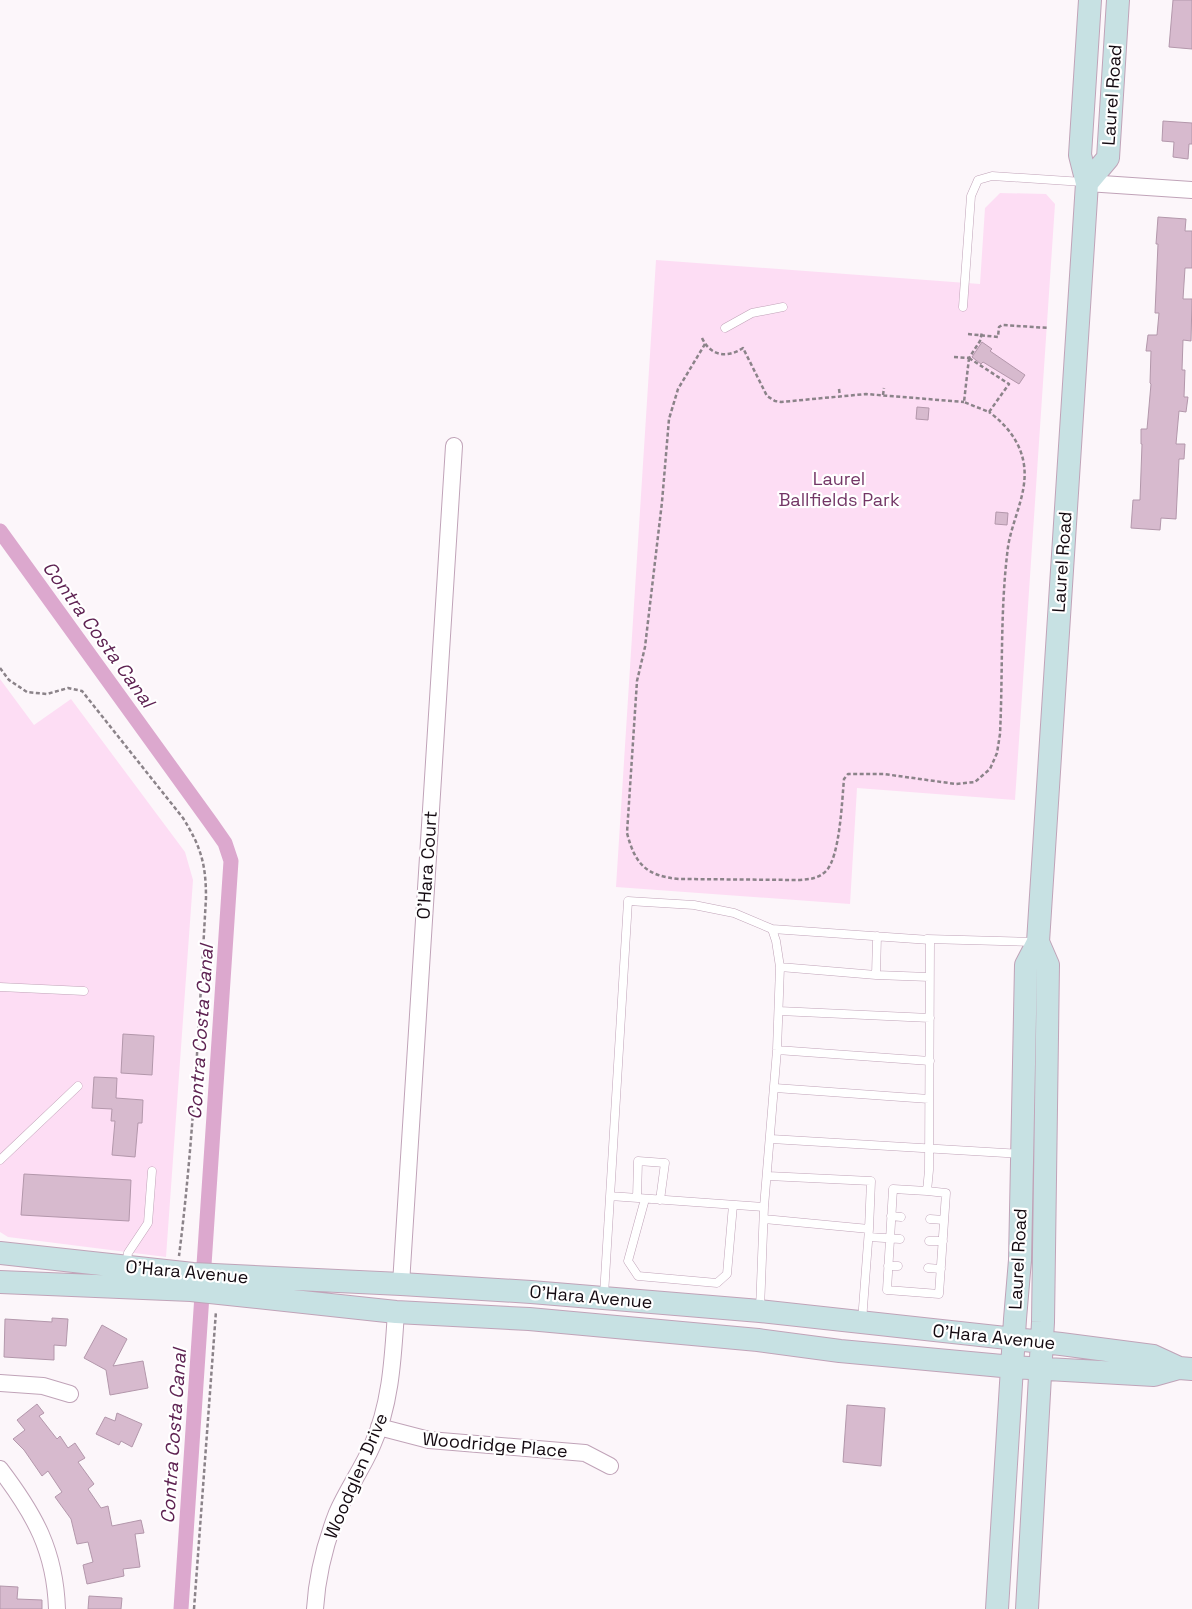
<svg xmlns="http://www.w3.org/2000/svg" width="1192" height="1609" viewBox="0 0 1192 1609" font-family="'Space Grotesk',sans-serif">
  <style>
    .green { fill: #fdddf4 }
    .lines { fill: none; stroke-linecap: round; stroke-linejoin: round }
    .canal { stroke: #dca8ce; stroke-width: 15 }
    .building { fill: #d7bace; stroke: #b397ab }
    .service-casing { stroke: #c0a3b8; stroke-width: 9 }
    .minor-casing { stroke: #c0a3b8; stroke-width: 18 }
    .secondary-casing { stroke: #c0a3b8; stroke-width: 24 }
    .path { stroke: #8b8389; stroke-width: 2.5; stroke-dasharray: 4 2.5; stroke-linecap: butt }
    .service { stroke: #fff; stroke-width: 8 }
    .minor { stroke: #fff; stroke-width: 16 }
    .secondary { stroke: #c7e1e3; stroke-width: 22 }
    .labels { text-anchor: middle; stroke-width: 4.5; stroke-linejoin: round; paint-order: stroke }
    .street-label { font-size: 18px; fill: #130910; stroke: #fff }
    .park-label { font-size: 18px; fill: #733666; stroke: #fff }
    .water-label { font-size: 19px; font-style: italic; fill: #5e2252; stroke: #fff }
  </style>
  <rect width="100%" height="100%" fill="#fcf6fa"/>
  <path class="green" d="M1000 193 1046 194 1055 204 1015 800 857 788 850 904 616 887 656 260 980 284 985 208Z
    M0 679 34 725 71 699 185 852 193 880 166 1257 8 1237 0 1232Z"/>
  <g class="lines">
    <path class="canal" d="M0 531 211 823 225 843 231 861 181 1609"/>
  </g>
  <path class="building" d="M1173 0H1192V49L1169 47Z
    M1163 121 1192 123V144H1189L1188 159 1173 157 1174 142 1162 141Z
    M1158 217 1186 219 1185 231H1192V268H1185L1183 299H1192L1191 341 1183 340 1182 370H1185L1184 397H1188L1186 412 1179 411 1176 444H1185L1184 459H1179L1176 519 1161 518 1160 530 1131 528 1133 500H1140L1142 444H1141V429H1147L1151 384 1150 383 1151 351H1146L1148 335H1157L1159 313H1155L1158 244H1156Z
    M982 342 992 349 990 351 1025 375 1019 384 983 362 981 364 972 357Z
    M917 407 929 408 928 420 916 419Z
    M996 512 1008 513 1007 525 995 524Z
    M123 1034 154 1036 152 1075 121 1073Z
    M94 1077 117 1078 116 1098 143 1100 142 1123H138L135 1157 112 1155 115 1121H111L112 1109 92 1108Z
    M24 1174 131 1180 129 1221 21 1215Z
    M52 1318 68 1319 66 1346 54 1345V1360L4 1357 5 1319 52 1322Z
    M102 1325 127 1339 113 1366 143 1361 148 1388 110 1395 106 1370 84 1358Z
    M37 1404 44 1413 39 1416 57 1439 60 1436 68 1448 75 1443 85 1458 78 1462 94 1484 88 1489 101 1508 108 1506 112 1526 141 1520 144 1533 135 1534 140 1567 123 1569 124 1576 87 1584 83 1565 93 1562 88 1542 77 1544 71 1519 55 1497 62 1492 48 1471 42 1476 24 1450 13 1439 25 1430 17 1420Z
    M847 1405 885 1408 881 1466 843 1462Z
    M117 1413 142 1424 132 1447 121 1441 119 1445 96 1434 105 1417 115 1421Z
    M0 1586 18 1587 17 1599 42 1600V1609H0Z
    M89 1596 122 1598 121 1609H88Z"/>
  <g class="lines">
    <defs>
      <path id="service" d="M963 307 971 196 978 180 992 176 1083 182
        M725 328 752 313 783 307
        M772 929 930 940 929 1170 927 1191 893 1189 887 1290 939 1294 946 1193 927 1191
        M877 936 876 975 929 977
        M927 939 1035 942
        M780 967 876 975
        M0 987 84 991
        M779 1011 930 1018
        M777 1050 930 1061
        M775 1088 929 1099
        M771 1139 1021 1154
        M0 1160 78 1086
        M768 1176 871 1181 869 1229
        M610 1196 764 1207
        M637 1198 638 1161 665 1163 660 1200
        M645 1199 628 1261 638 1276 717 1283 727 1274 733 1205
        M891 1216 901 1217
        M764 1219 869 1229 862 1321
        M930 1219 944 1220
        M869 1237 900 1239
        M929 1241H943
        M126 1265 128 1253 148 1223 152 1171
        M888 1266H898
        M928 1268 941 1269
        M604 1295 628 901 694 905 734 913 772 929 776 941 780 967 777 1050 764 1207 760 1309"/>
      <path id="minor" d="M1087 183 1192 190
        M401 1284 454 446
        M0 1383 43 1386 70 1394
        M379 1427 429 1440 585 1453 610 1466
        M0 1469C35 1515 55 1551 57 1609
        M315 1609C317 1576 325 1544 337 1513 347 1490 362 1469 372 1446 391 1404 393 1357 396 1312"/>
      <path id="secondary" d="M1087 183 1108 158 1118 0
        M0 1253 193 1274 401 1284 531 1292 760 1311 1061 1344 1153 1356 1179 1368
        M0 1282 191 1290 396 1312 529 1319 758 1340 840 1351 1013 1367 1154 1375 1179 1368 1192 1369
        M997 1609 1015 1319 1020 1260 1026 965 1038 942 1040 911 1087 183 1080 155 1090 0
        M1027 1609 1043 1322 1048 965 1038 942"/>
    </defs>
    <use href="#service" class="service-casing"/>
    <use href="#minor" class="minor-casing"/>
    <use href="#secondary" class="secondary-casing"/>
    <path class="path" d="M968 334 998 337 999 327 1002 325 1049 328
      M702 338C711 357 728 358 743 348L767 396 775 401 781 402 866 394 964 402
      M705 344 678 389 669 419 662 502 645 647 637 681 627 833C635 864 646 876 679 879L800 880C810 879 818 879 826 871 840 857 842 800 844 779L848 774H884L956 784 975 782 990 769 997 753 1000 734C1003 671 1000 609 1008 547 1012 520 1028 493 1024 465 1021 443 1007 425 989 412
      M954 357 969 358 980 341 982 332
      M969 358 1009 384 989 412 964 402Z
      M839 389 840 396
      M883 395 884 388
      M0 668 9 680 27 692 47 694 68 688 82 691 183 818C201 847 206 864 206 898 199 1018 194 1137 179 1256
      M194 1609 216 1311"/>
    <use href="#service" class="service"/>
    <use href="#minor" class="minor"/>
    <use href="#secondary" class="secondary"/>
  </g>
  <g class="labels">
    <g class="street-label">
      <text transform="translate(1112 95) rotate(-86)" y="6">Laurel Road</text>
      <text transform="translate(1062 562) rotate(-86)" y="6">Laurel Road</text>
      <text transform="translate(427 865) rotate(-86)" y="6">O'Hara Court</text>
      <text transform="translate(1018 1259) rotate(-87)" y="6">Laurel Road</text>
      <text transform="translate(187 1272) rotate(5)" y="6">O'Hara Avenue</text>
      <text transform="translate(591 1297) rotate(5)" y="6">O'Hara Avenue</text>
      <text transform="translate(994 1337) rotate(6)" y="6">O'Hara Avenue</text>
      <text transform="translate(495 1445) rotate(5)" y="6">Woodridge Place</text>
      <text transform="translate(356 1476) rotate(-67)" y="6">Woodglen Drive</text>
    </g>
    <g class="park-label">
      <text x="839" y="485">Laurel<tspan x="839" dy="21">Ballfields Park</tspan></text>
    </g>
    <g class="water-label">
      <text transform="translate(99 634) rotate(54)" y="7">Contra Costa Canal</text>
      <text transform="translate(200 1032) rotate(-86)" y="7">Contra Costa Canal</text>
      <text transform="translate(173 1436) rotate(-86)" y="7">Contra Costa Canal</text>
    </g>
  </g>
</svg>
